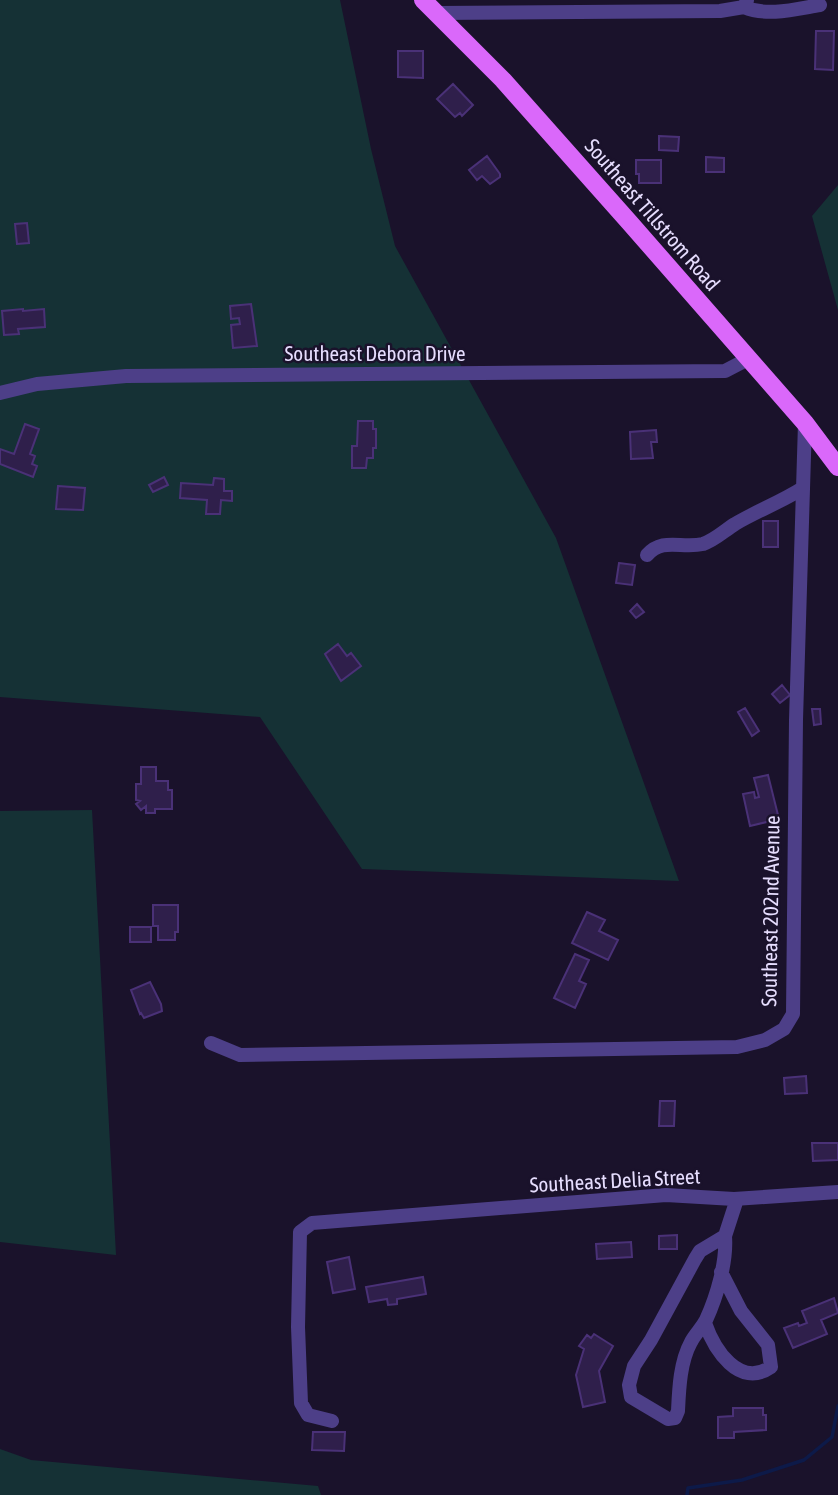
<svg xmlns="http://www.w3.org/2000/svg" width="838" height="1495" viewBox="0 0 838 1495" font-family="'Asap Condensed',sans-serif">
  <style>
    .green { fill: #153135 }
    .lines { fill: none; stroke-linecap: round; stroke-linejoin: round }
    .stream { stroke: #0d1a49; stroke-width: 3.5 }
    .building { fill: #2f1f4b; stroke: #4a3177; stroke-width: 2 }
    .minor { stroke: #4d3f88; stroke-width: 14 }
    .major { stroke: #da68fa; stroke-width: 18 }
    .labels { text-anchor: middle; stroke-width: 5; stroke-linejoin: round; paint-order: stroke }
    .street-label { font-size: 21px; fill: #e6ddfe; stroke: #1a122b }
  </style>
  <rect width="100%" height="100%" fill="#1a122b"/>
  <path class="green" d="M0 0H340L371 149 395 246 556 538 679 881 362 869 260 717 0 697Z
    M838 185V310L812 216Z
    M92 810 116 1255 0 1242V811Z
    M0 1449 31 1460 318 1486 321 1495H0Z"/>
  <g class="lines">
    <path class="stream" d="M687 1495 688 1488 742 1480 804 1460 832 1437 838 1406"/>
  </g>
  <path class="building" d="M816 31H834L833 70 815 69Z
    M398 51H423V78L398 77Z
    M453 84 473 105 462 116 460 113 455 117 437 99Z
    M659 136 679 137 678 151 659 150Z
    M487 156 500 174V177L490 184 482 176 477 180 469 170Z
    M706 157 724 158V172H706Z
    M636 160H661V183H639V174H636Z
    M27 223 29 243 17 244 15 224Z
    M251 304 257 346 233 348 231 325 240 324 239 318 231 319 230 306Z
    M23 309V311L44 309 45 327 18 329 19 334 4 335 2 311Z
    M358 421H373V429H376V448H373V458H367L366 468H352V446H357Z
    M25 424 39 429 30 454 35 456 32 464 37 466 33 477 0 464V449L14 454Z
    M656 430 657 442H651L653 458 631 459 630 432Z
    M164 477 168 485 153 492 149 485Z
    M214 478 224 479V491H232V501L221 500 220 514H206L207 500 180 498 181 483 213 485Z
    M58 486 85 488 83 510 56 509Z
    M763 521H778V547H763Z
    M619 563 635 565 632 585 616 583Z
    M637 604 644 612 636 618 630 611Z
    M338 644 347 656 351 653 361 666 341 681 325 654Z
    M782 685 790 695 780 703 772 694Z
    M745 708 759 731 752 736 738 712Z
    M812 709H820L821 724 814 725Z
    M141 767H156V781H168V790H172V809H155V813H146V806L141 810 136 804 140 801 136 800V784H141Z
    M768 775 779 819 750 826 743 794 754 792 755 798 759 797 754 778Z
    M153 905H178V932H175V940H158V926H153Z
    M587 912 605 920 599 931 618 940 608 960 572 943Z
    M130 927H151V942H130Z
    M575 954 589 960 579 981 586 984 575 1008 554 998Z
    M150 982 161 1004 162 1011 144 1018 141 1013 140 1014 131 990Z
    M806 1076 807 1093 785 1094 784 1078Z
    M660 1101H675L674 1126H659Z
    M812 1143H838V1160L813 1161Z
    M677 1235V1249H659V1236Z
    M631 1242 632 1257 597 1259 596 1244Z
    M349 1257 355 1289 333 1293 327 1262Z
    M423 1277 426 1294 397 1299V1304L388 1305 387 1299 369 1302 366 1287Z
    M834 1298 838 1313 821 1320 827 1334 793 1348 784 1328 798 1323 799 1326 807 1323 802 1311Z
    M594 1334 613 1346 599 1371 605 1402 583 1407 576 1375 584 1349 579 1346 587 1335 591 1338Z
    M733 1408H763V1415H766V1430L734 1432V1438H718V1417L733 1416Z
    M313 1432H345L344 1451 312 1450Z"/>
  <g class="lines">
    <path class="minor" d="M744 7C767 17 796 9 820 5
      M436 13 720 11 744 7 747 0
      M0 393 37 384 126 376 725 371 748 359
      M647 555C663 537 681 549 703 544 715 540 724 531 735 524 757 511 781 502 803 488
      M211 1043 240 1055 737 1047 765 1040 784 1029 793 1014 796 720 805 423
      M725 1236C727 1262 717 1296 706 1320 702 1328 695 1334 691 1342 680 1362 679 1389 678 1411L675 1418 668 1419 631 1397 629 1385 634 1366 651 1340 695 1259 700 1251 725 1236 737 1199
      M705 1323C714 1349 739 1389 771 1367L768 1345 741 1311 721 1272
      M332 1421 308 1415 301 1403 298 1327 300 1232 312 1223 666 1195 734 1199 838 1192"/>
    <path class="major" d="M423 0 503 80 630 223 805 423 838 467"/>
  </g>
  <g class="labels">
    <g class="street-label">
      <text transform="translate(652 215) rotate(49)" y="7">Southeast Tillstrom Road</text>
      <text x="375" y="361">Southeast Debora Drive</text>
      <text transform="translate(771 911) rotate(-89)" y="7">Southeast 202nd Avenue</text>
      <text transform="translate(615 1181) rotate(-3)" y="7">Southeast Delia Street</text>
    </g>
  </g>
</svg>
